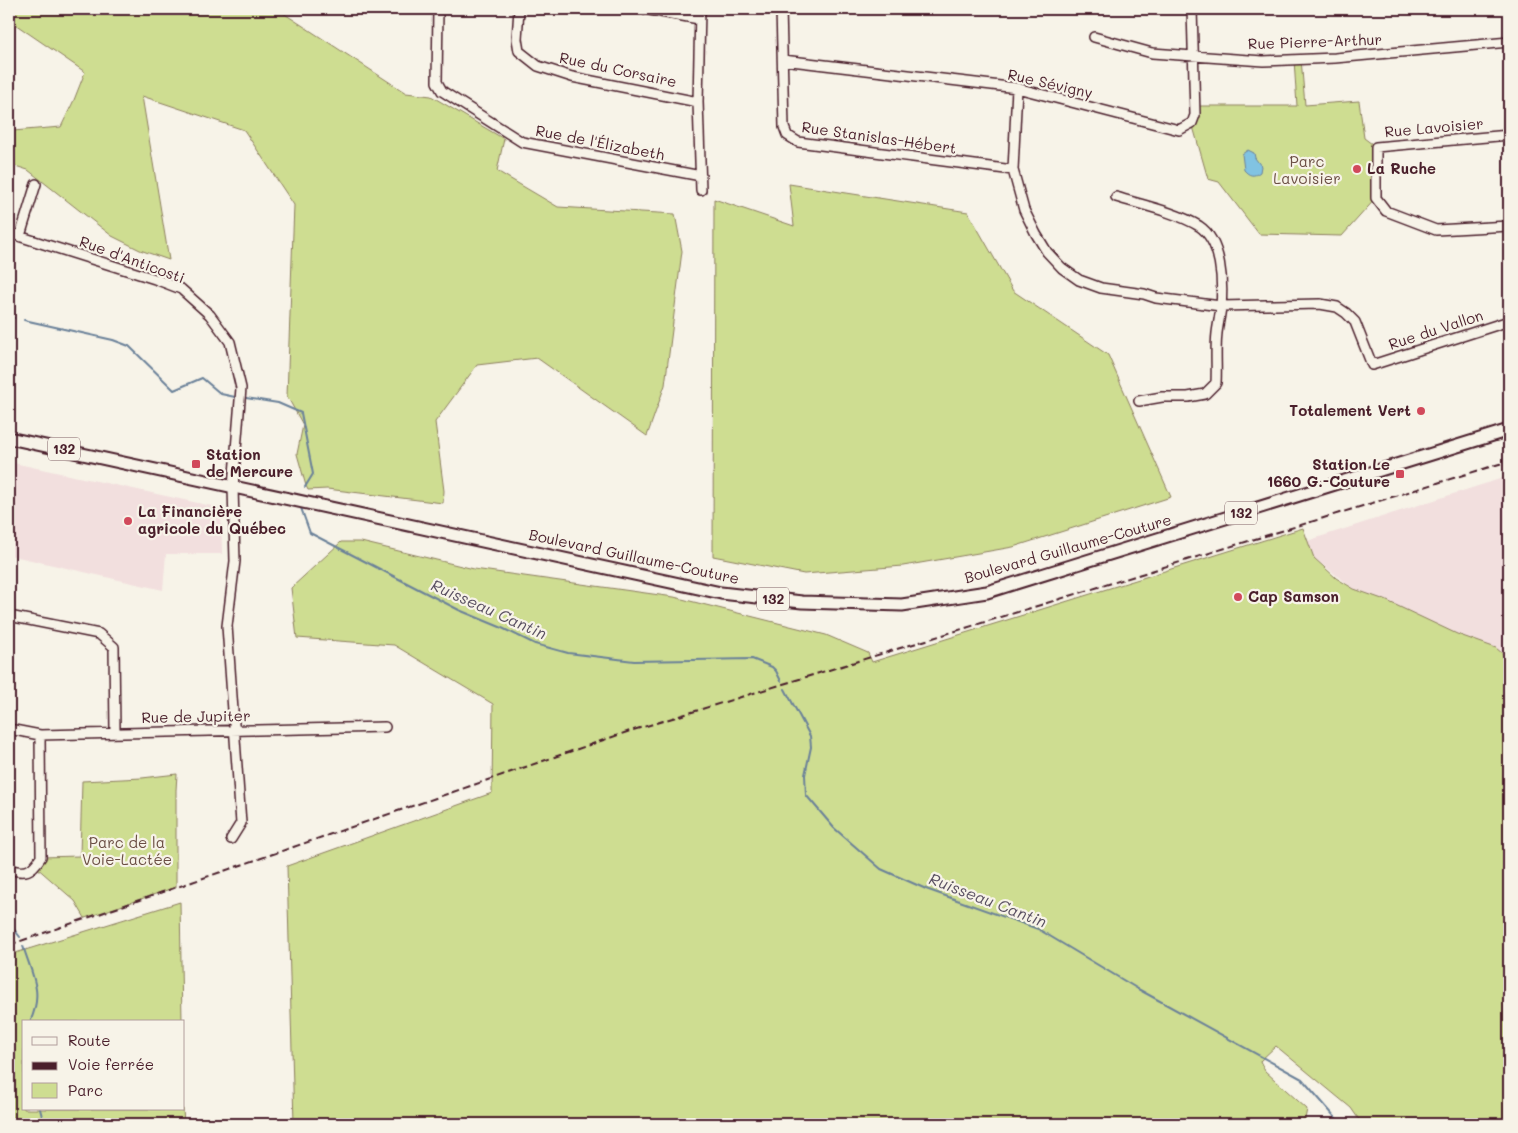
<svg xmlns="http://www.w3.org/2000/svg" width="1518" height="1133" viewBox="0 0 1518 1133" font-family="Mali,sans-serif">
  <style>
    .built { fill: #f2dfde }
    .green { fill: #cedd91; stroke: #8c7e5e }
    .water { fill: #81c3e2; stroke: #6b8199 }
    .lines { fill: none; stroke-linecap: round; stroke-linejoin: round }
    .stream { stroke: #6b8199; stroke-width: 2 }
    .minor-casing { stroke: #4a1f2b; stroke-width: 12 }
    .major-casing { stroke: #4a1f2b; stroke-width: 15 }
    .minor { stroke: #f7f3e8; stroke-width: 9 }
    .major { stroke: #f7f3e8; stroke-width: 11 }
    .rail { stroke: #4a1f2b; stroke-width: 2; stroke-dasharray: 8 4; stroke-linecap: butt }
    .poi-dot { fill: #d1495b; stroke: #f7f3e8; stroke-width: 2 }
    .labels { text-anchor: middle; stroke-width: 4.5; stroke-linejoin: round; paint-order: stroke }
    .shield { fill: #f7f3e8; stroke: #7e5f64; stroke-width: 1 }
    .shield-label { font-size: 14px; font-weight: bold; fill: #4a1f2b }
    .street-label { font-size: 15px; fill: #4a1f2b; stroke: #f7f3e8 }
    .park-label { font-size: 15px; fill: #6b4e44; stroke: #f7f3e8 }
    .poi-label { font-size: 15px; font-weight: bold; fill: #4a1f2b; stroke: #f7f3e8; text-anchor: start }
    .water-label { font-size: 16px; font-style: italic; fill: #5a5062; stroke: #f7f3e8 }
  </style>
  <rect width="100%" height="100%" fill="#f7f3e8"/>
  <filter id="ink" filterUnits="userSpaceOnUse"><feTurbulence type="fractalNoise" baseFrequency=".02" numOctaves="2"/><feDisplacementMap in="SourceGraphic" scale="10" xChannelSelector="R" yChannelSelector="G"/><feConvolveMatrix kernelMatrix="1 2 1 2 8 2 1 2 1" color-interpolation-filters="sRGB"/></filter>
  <g filter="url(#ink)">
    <path class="built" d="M9 462 221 508 222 554H166L163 590 9 555Z
      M1509 476V659L1354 589 1314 558 1307 541Z"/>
    <path class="green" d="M9 9H277L406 93 431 96 504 139 497 171 558 207 675 214 682 251 665 385 647 436 537 358 477 365 435 422 444 491 443 503 327 489 308 490 306 486 297 454 303 425 287 396 294 205 244 130 142 96 169 260 140 250 112 236 28 170 9 164V127L13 131 61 127 74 100 85 72 9 20Z
      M1301 59 1305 105 1359 101 1364 138 1376 147V198L1342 236 1259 234 1219 182 1208 179 1192 123 1195 106H1297L1294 60Z
      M789 184 968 212 1013 291 1108 355 1171 497 1013 547 903 566 804 574 713 556 714 199 794 226Z
      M1303 528 1314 558 1336 578 1354 589 1385 600 1457 634 1496 648 1509 659V1124H1362L1351 1108 1276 1046 1260 1061 1265 1071 1307 1109 1305 1119 1308 1124H294L287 866 492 793 493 704 394 645 297 638 291 588 341 542H361L474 569 674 597 826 635 868 653 872 662Z
      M177 774 176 790V887L85 918 75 901 35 866 41 857 80 856 82 781 142 778Z
      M180 902 182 1022H24V1109H183L184 1124H19L9 1120V955Z"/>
    <path class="water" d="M1248 150 1254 153 1255 158 1261 166 1260 172C1254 177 1249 176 1244 170L1242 154Z"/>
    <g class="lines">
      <path class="stream" d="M9 317 14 318
        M24 320 113 340 129 346 174 390 202 378 221 394 235 397
        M246 398 278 403 301 413 313 474 305 487
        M301 508 310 533 459 610 500 627 535 644 568 653 634 661 752 659 772 667 776 671 781 681
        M785 689 810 736 811 747 805 775 806 795 834 828 881 869 926 889 1038 929 1138 989 1302 1079 1341 1124
        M9 923 20 937
        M23 946C32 975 44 992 30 1022
        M40 1109 44 1124"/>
      <defs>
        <path id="minor" d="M438 9 437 82 442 91 522 142 701 176
          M519 9 517 39 519 51 538 66 572 77 698 102
          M644 9 699 19
          M700 9 698 102 701 190
          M781 9 784 127 787 135 798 142 1013 170
          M1094 37 1152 53 1263 61 1335 58 1509 42
          M783 60 1017 88 1179 130 1192 123 1195 115 1192 9
          M1017 88 1013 170 1024 210 1036 234 1047 252 1062 268 1079 280 1101 288 1144 294 1156 298 1221 306 1320 304 1337 307 1346 313 1355 322 1372 365 1509 321
          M1509 135 1376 147V198L1386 211 1436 230 1509 226
          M1116 197C1142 205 1176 212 1199 226 1222 241 1223 282 1221 307 1220 316 1218 325 1217 333 1215 350 1217 367 1216 383L1205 394 1188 397H1162L1139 401
          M9 233 155 279 181 289 210 315 230 342 241 388 233 487 235 561 227 626 241 823 231 839
          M20 236 36 184
          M9 616 99 634 114 647 115 732
          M9 729 40 735 385 727
          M9 869C26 874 31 872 41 857L40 735"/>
        <path id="major" d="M9 438 721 593 802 602 902 605 987 592 1509 430"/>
      </defs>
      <use href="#minor" class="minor-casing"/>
      <use href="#major" class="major-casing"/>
      <use href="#minor" class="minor"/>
      <use href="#major" class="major"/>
      <path class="rail" d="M9 945 627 732 1509 461"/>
    </g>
  </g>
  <g class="poi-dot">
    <circle cx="1357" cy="169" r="5"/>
    <circle cx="1421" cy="411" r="5"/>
    <rect x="191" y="459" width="10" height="10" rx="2.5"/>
    <rect x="1395" y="469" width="10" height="10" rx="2.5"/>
    <circle cx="128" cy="521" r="5"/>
    <circle cx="1238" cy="597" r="5"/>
  </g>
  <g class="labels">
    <g class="shield">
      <rect x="48" y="437.5" width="32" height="23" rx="4"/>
      <rect x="1225" y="501.5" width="32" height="23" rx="4"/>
      <rect x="757" y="587.5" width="32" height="23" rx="4"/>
    </g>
    <g class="shield-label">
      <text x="64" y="454">132</text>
      <text x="1241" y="518">132</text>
      <text x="773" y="604">132</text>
    </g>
    <g class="street-label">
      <text transform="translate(1315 42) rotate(-2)" y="5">Rue Pierre-Arthur</text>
      <text transform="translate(618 70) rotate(12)" y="5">Rue du Corsaire</text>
      <text transform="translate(1050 84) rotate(13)" y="5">Rue Sévigny</text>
      <text transform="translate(1434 128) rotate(-5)" y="5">Rue Lavoisier</text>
      <text transform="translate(879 138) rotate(8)" y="5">Rue Stanislas-Hébert</text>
      <text transform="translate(600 143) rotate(11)" y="5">Rue de l'Élizabeth</text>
      <text transform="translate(132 260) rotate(20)" y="5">Rue d'Anticosti</text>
      <text transform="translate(1436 330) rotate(-18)" y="5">Rue du Vallon</text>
      <text transform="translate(1068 549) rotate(-16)" y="5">Boulevard Guillaume-Couture</text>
      <text transform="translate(634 557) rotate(12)" y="5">Boulevard Guillaume-Couture</text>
      <text transform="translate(196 717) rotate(-1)" y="5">Rue de Jupiter</text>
    </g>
    <g class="park-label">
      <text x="1307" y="167">Parc<tspan x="1307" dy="17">Lavoisier</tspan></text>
      <text x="127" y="848">Parc de la<tspan x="127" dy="17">Voie-Lactée</tspan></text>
    </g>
    <g class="poi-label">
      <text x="1367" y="174">La Ruche</text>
      <text x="1411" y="416" text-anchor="end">Totalement Vert</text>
      <text x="206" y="460">Station<tspan x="206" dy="17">de Mercure</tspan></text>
      <text x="1390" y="470" text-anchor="end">Station Le<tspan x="1390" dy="17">1660 G.-Couture</tspan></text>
      <text x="138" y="517">La Financière<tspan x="138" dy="17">agricole du Québec</tspan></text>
      <text x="1248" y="602">Cap Samson</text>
    </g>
    <g class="water-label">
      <text transform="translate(489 609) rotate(24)" y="6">Ruisseau Cantin</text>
      <text transform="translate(988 900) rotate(21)" y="6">Ruisseau Cantin</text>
    </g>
  </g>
  <rect width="1518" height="1133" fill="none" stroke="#f7f3e8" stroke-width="30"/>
  <rect x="15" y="15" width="1488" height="1103" fill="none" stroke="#4a1f2b" stroke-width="2" filter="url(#ink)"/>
  <rect x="22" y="1020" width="162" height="90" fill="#f7f3e8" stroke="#b29e9c"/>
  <rect x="32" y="1037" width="25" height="8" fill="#f7f3e8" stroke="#b29e9c"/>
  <text x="68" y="1046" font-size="15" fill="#4a1f2b">Route</text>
  <rect x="32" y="1062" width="25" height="8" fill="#4a1f2b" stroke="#b29e9c"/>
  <text x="68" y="1070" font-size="15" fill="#4a1f2b">Voie ferrée</text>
  <rect x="32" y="1083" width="25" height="15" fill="#cedd91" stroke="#b29e9c"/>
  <text x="68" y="1096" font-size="15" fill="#4a1f2b">Parc</text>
</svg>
